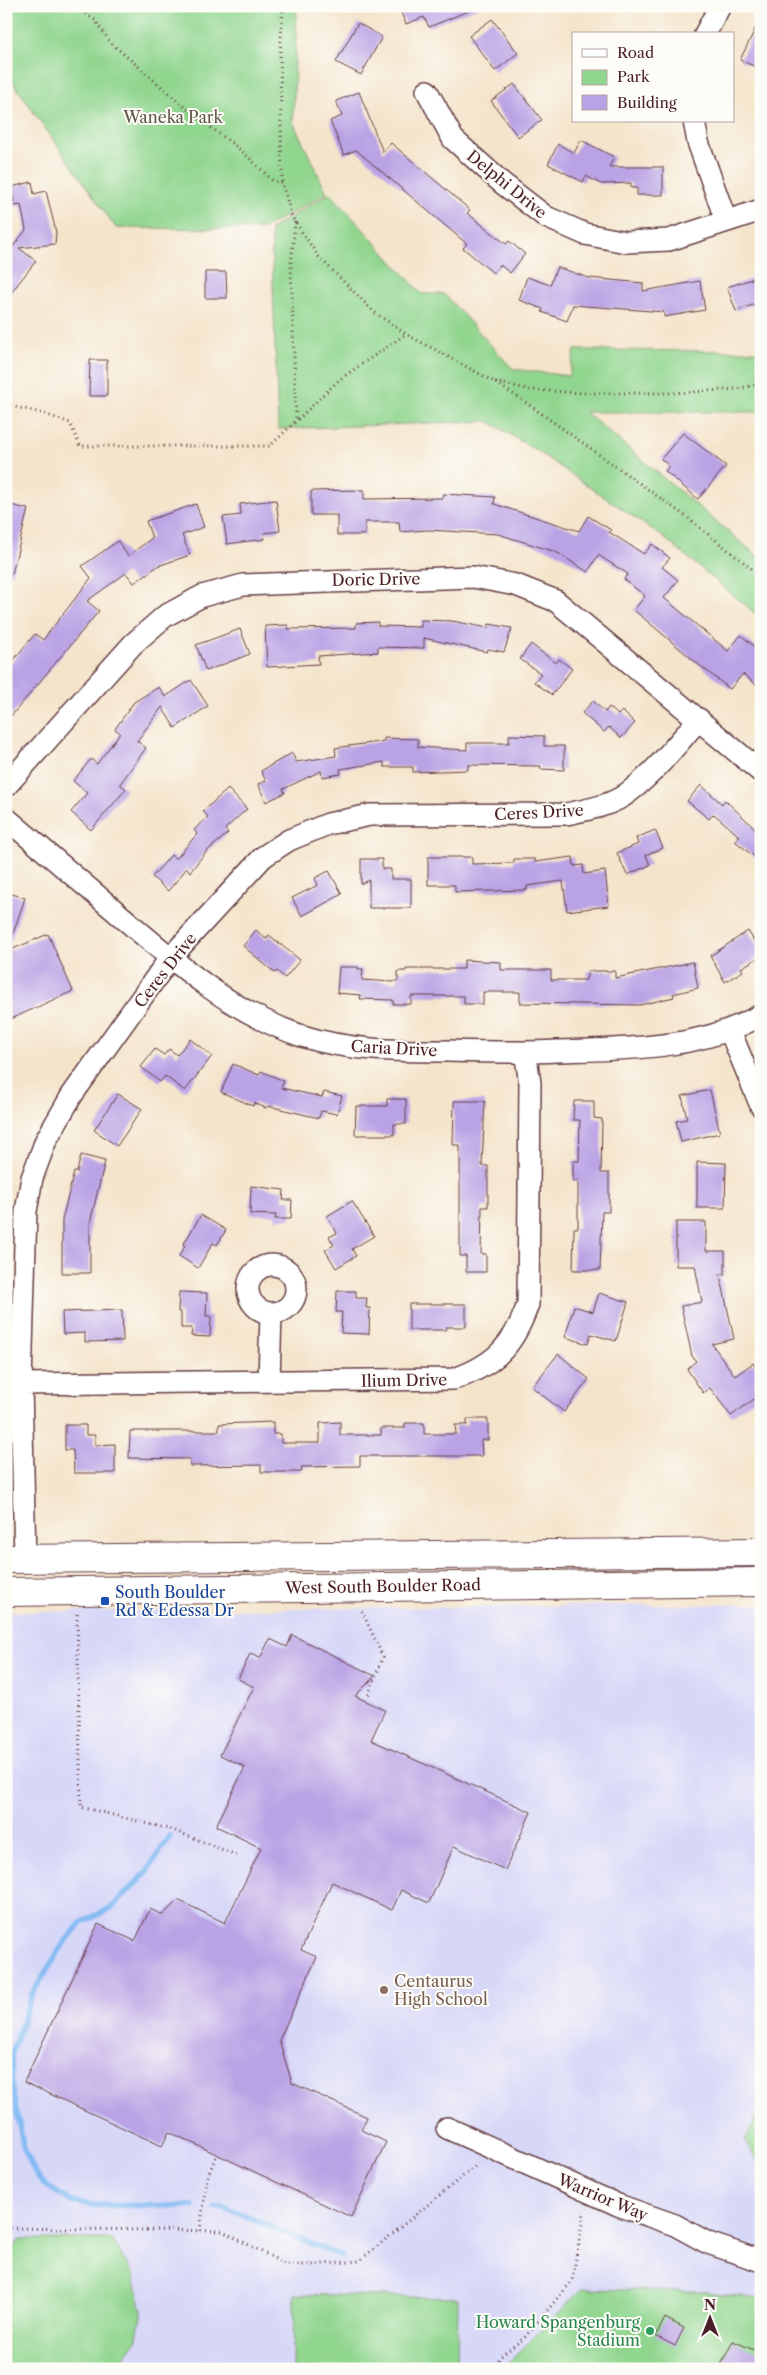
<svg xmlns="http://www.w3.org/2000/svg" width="767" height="2375" viewBox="0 0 767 2375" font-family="'Libre Caslon Text',serif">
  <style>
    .built { fill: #d7d7f8 }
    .green { fill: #91d68f; stroke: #6e7a5d }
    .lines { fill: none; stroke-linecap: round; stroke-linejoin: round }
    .stream { stroke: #83bbf3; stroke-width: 5.5 }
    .building { fill: #baa3e5 }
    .minor-casing { stroke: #643d43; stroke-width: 24 }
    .primary-casing { stroke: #643d43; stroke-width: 30 }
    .path { stroke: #643d43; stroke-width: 3; stroke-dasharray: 1 4; stroke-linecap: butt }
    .minor { stroke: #fff; stroke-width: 21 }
    .primary { stroke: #fff; stroke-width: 28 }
    .transit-dot { fill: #1a4fb4; stroke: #fdfcf7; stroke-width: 2 }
    .education-dot { fill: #8d6e63; stroke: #fdfcf7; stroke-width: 2 }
    .leisure-dot { fill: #2e9e5b; stroke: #fdfcf7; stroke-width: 2 }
    .labels { text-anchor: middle; stroke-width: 4; stroke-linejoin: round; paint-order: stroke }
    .park-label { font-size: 16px; fill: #5f5649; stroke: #fdfcf7 }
    .street-label { font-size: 16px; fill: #4a1f2b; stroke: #fdfcf7 }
    .transit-label { font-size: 16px; fill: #164399; stroke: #fdfcf7; text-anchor: start }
    .education-label { font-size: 16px; fill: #785e54; stroke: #fdfcf7; text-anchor: start }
    .leisure-label { font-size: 16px; fill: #27864d; stroke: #fdfcf7; text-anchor: end }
  </style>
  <rect width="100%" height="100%" fill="#fdfcf7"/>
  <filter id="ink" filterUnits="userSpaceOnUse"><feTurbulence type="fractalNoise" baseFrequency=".02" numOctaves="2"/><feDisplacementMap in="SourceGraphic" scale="10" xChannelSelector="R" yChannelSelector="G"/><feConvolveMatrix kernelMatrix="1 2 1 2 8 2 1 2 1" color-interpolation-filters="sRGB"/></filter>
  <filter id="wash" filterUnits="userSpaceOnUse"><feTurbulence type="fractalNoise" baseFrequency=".0096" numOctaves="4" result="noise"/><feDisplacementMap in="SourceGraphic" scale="20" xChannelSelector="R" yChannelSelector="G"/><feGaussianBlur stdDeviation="1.12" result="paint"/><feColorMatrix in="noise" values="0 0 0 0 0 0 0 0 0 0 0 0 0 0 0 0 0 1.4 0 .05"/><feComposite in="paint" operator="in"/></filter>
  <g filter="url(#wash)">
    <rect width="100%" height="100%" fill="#f4e4cb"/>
    <path class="built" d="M761 1604V2369H6V1612Z"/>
    <path class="green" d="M6 6H297L293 122 327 193 263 229 116 228 16 87 6 67Z
      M330 193 422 294H444L513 369 569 376 575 350 761 351V412H585L761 559V618L663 537 537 451 488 421 278 429 271 229Z
      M761 2108V2168L745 2140Z
      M21 2239H112L134 2276 142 2311 136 2342 116 2368 6 2369V2253Z
      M582 2289 694 2291 761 2298V2369H505L508 2363Z
      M294 2294 458 2298 457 2369H293Z"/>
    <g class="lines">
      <path class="stream" d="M170 1836 145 1874 111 1908 81 1923 64 1943 32 1994 11 2055 12 2090 24 2149 35 2173 45 2185 72 2202 92 2205 193 2206
        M214 2207H223L341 2256"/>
    </g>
    <g id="blocks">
      <path class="building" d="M398 6H478V7L429 27 424 17 406 24Z
        M761 17V69L740 60Z
        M492 19 518 53 495 71 469 36Z
        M358 23 382 37 361 75 336 62Z
        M514 84 542 120 518 137 491 101Z
        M359 92 383 152 391 143 470 210 467 213 506 244 509 241 525 254 510 273 500 265 493 273 463 248 467 244 356 150 344 155 330 121 342 116 336 101Z
        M581 140 614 157 609 167H663V195H637V188H631V183L601 184 586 176 583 182 548 164 558 144 574 153Z
        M32 182 34 194 46 191 56 232 55 244 19 248 36 261 6 299V255L26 230 21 205 15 206 11 187Z
        M557 267 589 278 643 283V291L700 281 705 310 664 317V312L573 305 567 321 542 312 543 309 519 300 527 277 550 285Z
        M205 272H226L227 298H205Z
        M761 276V302L736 311 727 287Z
        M90 360H107V396H89Z
        M683 433 726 466 698 499 665 471 669 466 661 459Z
        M364 490V499L442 498 443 494 495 497 494 504 579 531 588 516 611 530 609 532 644 554 652 544 670 558 662 567 678 580 664 598 728 651 741 635 761 652V689L743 674 730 689 698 664 634 610 645 596 624 579 628 574 598 555 588 572 556 552 498 534 427 530 400 532 399 522H365V535H337V515H311V491Z
        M276 500 280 531 264 533 265 539 227 544 223 517 241 515 240 504Z
        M6 504 28 509 12 574H6Z
        M196 504 204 527 182 535 190 555 158 566 134 583 126 573 87 601 99 611 6 722V669L35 634 43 640 91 578 82 566 118 541 128 556 152 538 146 521Z
        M421 620 452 621 488 628 489 624 512 628 504 652 488 649 487 652 424 638V648L378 647V652L318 656 319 664 267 667 265 626 288 625V629L356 628V623L378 622V626L421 627Z
        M240 629 250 654 206 671 196 645Z
        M531 644 556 663 559 659 572 669 552 695 534 682 541 674 520 659Z
        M191 680 208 706 175 728 162 707 137 741 146 748 120 784 126 789 91 830 71 812 87 793 73 781 91 759 97 764 120 733 115 729 134 702 159 687 165 697Z
        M593 701 605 712 609 707 618 715 622 711 635 723 621 738 609 727 604 732 582 713Z
        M509 735 544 736V746H564V770L540 769 541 766 468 765V770L413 772V767H384V762L340 769 341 774 322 777 321 771 283 789 285 793 266 802 258 784 266 781 261 771 292 753 296 762 336 756 335 748 384 741V738L418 739V747L467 750V743H509Z
        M701 785 722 804 725 800 761 834V862L735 841 739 836 714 814 709 819 687 801Z
        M228 789 247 809 225 829 228 833 206 852 190 872 187 868 168 891 152 877 171 855 176 859 197 834 194 830 208 817 203 811Z
        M655 830 663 848 646 855 650 865 627 875 617 853 638 844 636 838Z
        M428 857H472V864L514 863V859H535V862L573 857 574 866 583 865 584 874 605 871 609 906 567 911 563 881 527 886V890L455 892V885H428Z
        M361 859H382V869H391V879H411V908H369V880L361 884Z
        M329 871 342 894 302 916 292 898 318 885 315 878Z
        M6 892 25 898 9 946 6 945Z
        M256 930 266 939 269 935 300 960 285 978 277 971 275 973 243 946Z
        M748 931 761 952V956L741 968 743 971 725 982 710 956Z
        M48 934 73 991 11 1019 6 1002V952Z
        M464 960 501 962V970H551V980H586L588 971H615V978L693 962 698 988 673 994 674 997 640 1005 520 1003V992H483V1004H464V996H411V1004H393V1000L360 999 361 995 337 993 339 967H358V969H363L362 980 393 982 398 980V971H406V969H464Z
        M190 1039 212 1056 185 1091 165 1076 160 1082 141 1067 155 1049 164 1055 169 1049 177 1055Z
        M233 1064 259 1075 261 1071 284 1081 281 1088 322 1097 324 1092 342 1096 337 1114 321 1111 319 1118 268 1106 266 1108 254 1103 253 1106 221 1092Z
        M710 1090 720 1133 681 1142 676 1121 687 1119 682 1096Z
        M118 1094 142 1109 117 1146 94 1130Z
        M387 1099H406V1124H394V1135H355L356 1106H387Z
        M454 1101H485L482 1166H488V1207H482L481 1254H486V1272H466V1256H460V1145H453Z
        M574 1101H594V1118L602 1119 601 1173H609V1212H602L600 1270H573L574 1228H578V1181H573V1161H579L580 1120H573Z
        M81 1155 105 1161 90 1223V1273H62V1220L74 1172H77Z
        M697 1162 726 1163 725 1208H697Z
        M251 1186 284 1190 283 1200H292L291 1219H275L276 1215 250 1214Z
        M352 1201 374 1236 352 1249 356 1256 336 1268 325 1250 334 1245 329 1237 337 1233 327 1216Z
        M201 1215 226 1230 217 1245 213 1243 198 1268 179 1256 185 1246 183 1245Z
        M676 1222H706V1251H725V1274H720L734 1339 712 1344 735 1376 753 1363 761 1375V1394L731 1416 710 1388 703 1393 687 1369 696 1361 692 1356 681 1306 702 1302 695 1266H676Z
        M337 1291H356V1298H367L366 1308H370L369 1334 341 1333 342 1312H336Z
        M179 1292 207 1293 206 1316H211L210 1337 191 1336 192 1328H181V1312H178Z
        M599 1293 628 1302 616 1341 591 1334 588 1344 565 1337 574 1306 593 1312Z
        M409 1304H466V1327H446V1330H409Z
        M122 1310 123 1341 85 1342V1333L63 1334 62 1312Z
        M558 1354 589 1379 564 1412 532 1387Z
        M467 1419H488V1440H481L482 1456H360V1466L301 1467 302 1472H261V1465L190 1466V1459L129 1458 130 1431H219V1424L273 1422V1434H281V1443H320V1423L340 1422V1435H381V1428H405V1423H424V1434H456L455 1425H467Z
        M65 1425H86V1435H95V1445L115 1444V1473H74L73 1450H65Z
        M292 1635 375 1676 355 1696 385 1710 371 1740 531 1812 505 1870 454 1846 429 1903 401 1890 392 1910 332 1882 301 1950 317 1957 279 2040 292 2083 367 2117 361 2130 386 2142 351 2217 169 2132 162 2146 24 2082 98 1924 135 1941 150 1909 163 1915 178 1900 225 1923 261 1848 216 1826 245 1767 220 1755 254 1687 238 1679 250 1654 260 1658 270 1639 287 1647Z
        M665 2318 684 2328 675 2346 656 2336Z
        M733 2341 761 2353V2369H719Z"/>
    </g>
  </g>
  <g filter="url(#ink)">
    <use href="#blocks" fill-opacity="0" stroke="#643d43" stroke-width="1"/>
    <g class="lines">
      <defs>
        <path id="minor" d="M705 34 720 6
          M427 91 453 139 502 183 546 217 585 234 626 242 669 240 761 210
          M694 121 698 142 726 221
          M6 786 133 644 165 616 202 596 243 585 473 577 516 585 556 601 761 772
          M6 818C45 851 83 884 121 916 176 963 232 1013 302 1036 349 1051 398 1051 447 1051 484 1052 520 1053 557 1051 625 1049 699 1050 761 1015
          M730 1031 761 1106
          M248 1289a24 24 0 1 1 48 0a24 24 0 1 1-48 0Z
          M269 1381 271 1313
          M21 1384 454 1379C495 1365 514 1345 528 1304L530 1083 525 1052
          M25 1559 21 1384 26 1211 32 1178 46 1140 72 1095 170 958 263 857 289 840 328 824 370 815 566 814C585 810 605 807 622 797 652 777 675 746 699 719
          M447 2128 618 2205 675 2225 708 2243 761 2261"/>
        <path id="primary" d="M6 1559 761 1552
          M6 1592 761 1582"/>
      </defs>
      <use href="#minor" class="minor-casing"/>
      <use href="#primary" class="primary-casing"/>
      <path class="path" d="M73 6 95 20 110 42 187 109 242 151 273 181 282 183
        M283 6 280 54 282 183 292 217 318 256 374 312 406 334 493 381 525 402 684 515 761 576
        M295 222 291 265 296 420
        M495 382 532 390 583 393H676L736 389 761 384
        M6 405 42 413 70 423 80 446H270L340 379 406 334
        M362 1611 383 1657 368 1696
        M77 1614 81 1807 173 1830 236 1855
        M6 2228 222 2231 287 2265H312L359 2261 478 2164
        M200 2231 207 2178 217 2154
        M494 2369 500 2357 525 2337 572 2281 584 2212"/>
      <use href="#minor" class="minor"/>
      <use href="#primary" class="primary"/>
    </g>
  </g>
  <rect class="transit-dot" x="100" y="1596" width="10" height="10" rx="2.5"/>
  <circle class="education-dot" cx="384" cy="1990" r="5"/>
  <circle class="leisure-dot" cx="650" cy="2331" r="5"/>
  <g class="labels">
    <g class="park-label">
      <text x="173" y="123">Waneka Park</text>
    </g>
    <g class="street-label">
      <text transform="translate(507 184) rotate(39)" y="6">Delphi Drive</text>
      <text transform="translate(376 579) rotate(-1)" y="6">Doric Drive</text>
      <text transform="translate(539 812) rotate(-3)" y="6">Ceres Drive</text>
      <text transform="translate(165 970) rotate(-52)" y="6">Ceres Drive</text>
      <text transform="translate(394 1048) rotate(3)" y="6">Caria Drive</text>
      <text transform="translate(404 1380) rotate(-1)" y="6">Ilium Drive</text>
      <text transform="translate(383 1586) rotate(-1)" y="6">West South Boulder Road</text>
      <text transform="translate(603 2197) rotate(23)" y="6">Warrior Way</text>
    </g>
    <g class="transit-label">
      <text x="115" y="1598">South Boulder<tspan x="115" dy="18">Rd &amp; Edessa Dr</tspan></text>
    </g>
    <g class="education-label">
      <text x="394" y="1987">Centaurus<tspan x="394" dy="18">High School</tspan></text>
    </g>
    <g class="leisure-label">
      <text x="640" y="2328">Howard Spangenburg<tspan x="640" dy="18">Stadium</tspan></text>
    </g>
  </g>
  <rect width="767" height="2375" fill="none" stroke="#fdfcf7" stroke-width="25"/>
  <rect x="572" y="32" width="162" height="90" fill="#fdfcf7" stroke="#b5a4a5"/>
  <rect x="582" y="49" width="25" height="8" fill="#ffffff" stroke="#b5a4a5"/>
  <text x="617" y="58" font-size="15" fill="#4a1f2b">Road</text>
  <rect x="582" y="70" width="25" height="15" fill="#91d68f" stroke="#b5a4a5"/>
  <text x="617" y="82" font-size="15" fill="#4a1f2b">Park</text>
  <rect x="582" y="95" width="25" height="15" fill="#baa3e5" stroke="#b5a4a5"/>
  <text x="617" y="108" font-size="15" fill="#4a1f2b">Building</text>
  <g transform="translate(710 2318)" stroke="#fdfcf7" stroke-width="4" paint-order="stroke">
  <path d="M0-4L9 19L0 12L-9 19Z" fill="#4a1f2b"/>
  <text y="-8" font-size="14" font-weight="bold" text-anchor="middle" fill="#4a1f2b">N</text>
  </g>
</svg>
